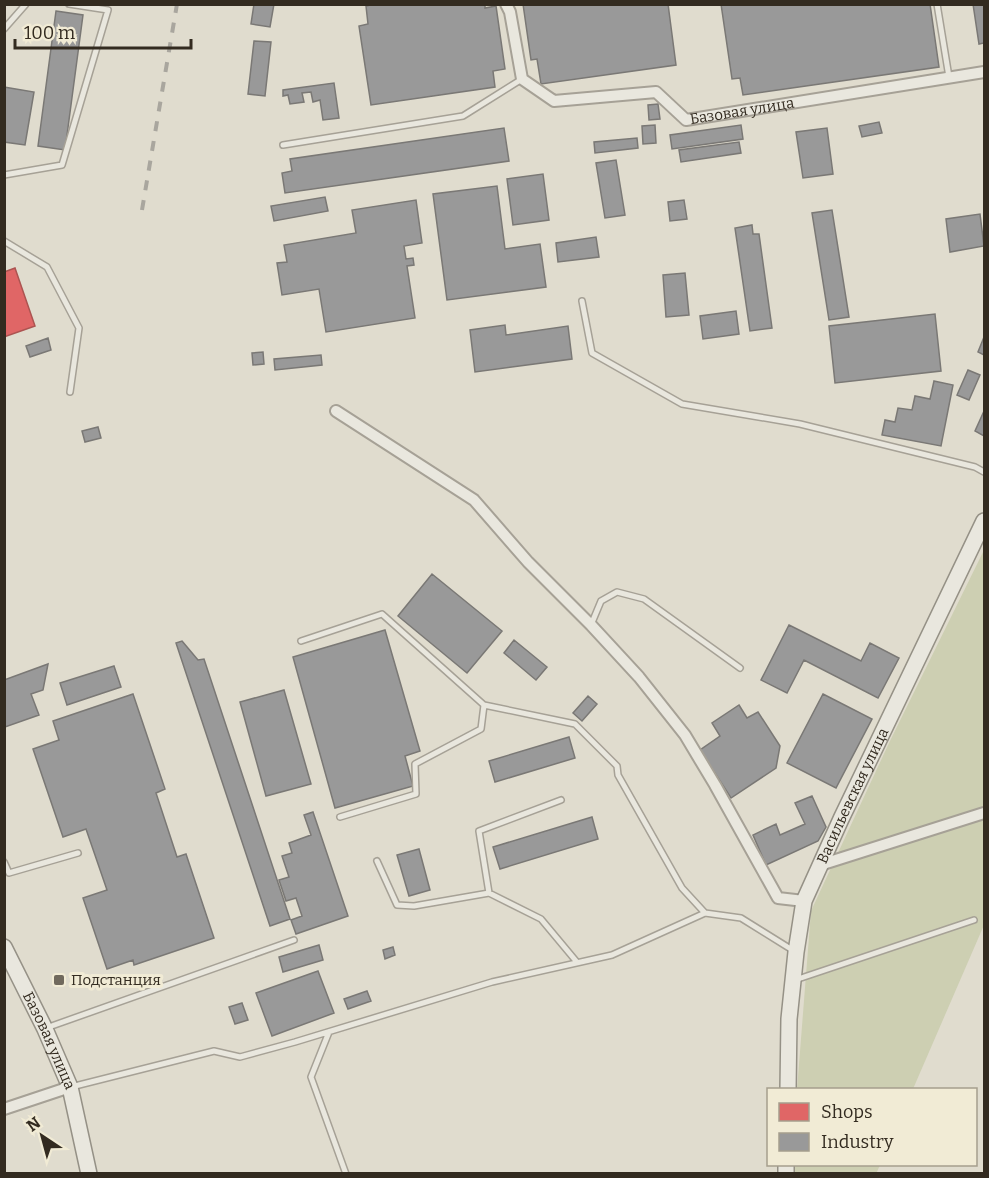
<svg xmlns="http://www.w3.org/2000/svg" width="989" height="1178" viewBox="0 0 989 1178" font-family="Bitter,serif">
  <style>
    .green { fill: #cdcfb2 }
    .shops { fill: #e06666; stroke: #ac5451; stroke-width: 1.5 }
    .industry { fill: #999; stroke: #7a7875; stroke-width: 1.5 }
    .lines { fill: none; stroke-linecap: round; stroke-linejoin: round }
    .lane-casing { stroke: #a6a196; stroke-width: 8 }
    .street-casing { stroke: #a6a196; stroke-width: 14 }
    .secondary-casing { stroke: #959186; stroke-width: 18 }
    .lane { stroke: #e9e7de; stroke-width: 5 }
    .street { stroke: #e9e7de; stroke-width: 10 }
    .secondary { stroke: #e9e7de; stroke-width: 15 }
    .rail { stroke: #a9a69e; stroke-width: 4; stroke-dasharray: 10 10; stroke-linecap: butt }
    .poi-dot { fill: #70695d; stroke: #f1ebd5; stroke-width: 2 }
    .labels { text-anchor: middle; stroke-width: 6; stroke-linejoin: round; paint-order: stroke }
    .street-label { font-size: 15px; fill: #332b20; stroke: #f1ebd5 }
    .poi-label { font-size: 15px; fill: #332b20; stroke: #f1ebd5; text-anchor: start }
  </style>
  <rect width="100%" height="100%" fill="#e0dcce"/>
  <path class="green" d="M984 550V925L913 1089 797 1090 811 911 889 743Z
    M794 1165V1164L880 1165 876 1174 794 1173Z"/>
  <path class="shops" d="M15 268 35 326 4 337V272Z"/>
  <path class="industry" d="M254 4H274L270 27 251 24Z
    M375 4H485V8L496 6 505 69 493 71 495 87 371 105 359 26 368 24 366 6Z
    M523 4H668L676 65 541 84 537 59 531 60Z
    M721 4H930L939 67 743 95 740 78 732 79Z
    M973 4H984V43L979 44Z
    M56 11 83 15 65 150 38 146Z
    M254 41 271 42 265 96 248 94Z
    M334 83 339 118 323 120 320 100 313 102 311 92 302 93 304 102 290 104 288 95 283 96V90Z
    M4 87 34 92 25 145 4 142Z
    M658 104 660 119 649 120 648 105Z
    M879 122 882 133 862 137 859 126Z
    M655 125 656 143 643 144 642 126Z
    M741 125 743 139 672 149 670 135Z
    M504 128 509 161 285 193 282 173 292 171 290 159Z
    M827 128 833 174 803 178 796 132Z
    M637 138 638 148 595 153 594 142Z
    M739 142 741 153 681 162 679 150Z
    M616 160 625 215 605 218 596 163Z
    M543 174 549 220 513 225 507 179Z
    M497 186 505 249 540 244 546 287 447 300 433 194Z
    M325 197 328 211 274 221 271 206Z
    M416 200 422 243 404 246 406 259 413 258 414 265 407 266 415 318 326 332 319 289 282 295 277 263 287 262 284 245 356 233 352 210Z
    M684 200 687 219 670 221 668 202Z
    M832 210 849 317 829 320 812 213Z
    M980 214 984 246 950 252 946 219Z
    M752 225 753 234H759L772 328 750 331 735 228Z
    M596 237 599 257 558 262 556 243Z
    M685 273 689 315 666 317 663 275Z
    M736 311 739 334 703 339 700 316Z
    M935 314 941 371 835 383 829 326Z
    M505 325 506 335 568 326 572 359 475 372 470 330Z
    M984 337V355L978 352Z
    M48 338 51 350 30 357 26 346Z
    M263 352 264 364 253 365 252 353Z
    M321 355 322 365 275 370 274 359Z
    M968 370 980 375 969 400 957 395Z
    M934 381 953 385 941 446 882 435 885 420 895 422 898 408 912 410 915 396 930 399Z
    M984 411V436L975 431Z
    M98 427 101 438 85 442 82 431Z
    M432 574 502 631 467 673 398 616Z
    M789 625 861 661 870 643 899 658 878 698 804 660 787 693 761 680Z
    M385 630 420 751 405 756 413 786 335 808 293 657Z
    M514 640 547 667 536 680 504 653Z
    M182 641 198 660 204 659 290 919 270 926 176 643Z
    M48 664 43 690 31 694 39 715 5 727 4 680Z
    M114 666 121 687 67 705 60 683Z
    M284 690 311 784 266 796 240 702Z
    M133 694 165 789 156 793 177 857 186 854 214 938 134 965 133 960 107 969 83 898 107 890 86 829 63 837 33 749 59 740 53 721Z
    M823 694 872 719 836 788 787 763Z
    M588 696 597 704 582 721 573 713Z
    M739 705 747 718 758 712 780 746 776 768 731 798 700 750 720 736 712 723Z
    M569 737 575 758 495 782 489 761Z
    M812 796 826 827 818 841 766 865 753 835 776 824 780 835 805 824 795 803Z
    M313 812 348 916 296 934 291 920 302 916 296 898 286 901 279 880 289 877 282 856 292 853 289 843 311 835 304 815Z
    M592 817 598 839 500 869 493 847Z
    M419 849 430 890 409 896 397 855Z
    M319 945 323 960 283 972 279 957Z
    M393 947 395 955 385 959 383 950Z
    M318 971 334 1013 272 1036 256 993Z
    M367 991 371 1001 348 1009 344 999Z
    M242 1003 248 1020 235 1024 229 1007Z"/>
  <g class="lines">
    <defs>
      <path id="lane" d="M937 4 949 77
        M4 29 26 4
        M283 145 463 116 522 79
        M4 175 62 165 108 10 69 4
        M4 241 47 267 79 328 70 392
        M582 301 592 353 682 404 800 424 975 467 984 472
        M591 625 601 601 617 592 644 599 740 668
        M301 641 382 614 484 705 575 724 617 766 618 775 682 888 705 913 741 918 794 951
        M561 800 479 831 489 893 541 919 576 961
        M340 817 416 794 415 764 481 729 484 705
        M377 861 397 905 414 906 489 893
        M4 862 9 873 78 853
        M795 980 974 920
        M46 1028 294 940
        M329 1032 311 1077 346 1174
        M71 1087 214 1051 240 1057 295 1042 492 982 612 955 705 913"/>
      <g id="street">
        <path id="s1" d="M506 4 510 12 522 79 554 101 656 92 686 120 984 72"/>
        <path d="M336 411 474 500 528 562 591 625 639 677 685 735 715 785 778 898 804 901"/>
        <path d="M820 865 984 813"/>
        <path d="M4 1109 70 1087"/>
      </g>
      <g id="secondary">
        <path id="s2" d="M4 947 45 1029 70 1087 89 1174"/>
        <path id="s3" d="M788 1090 789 1019 796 952 804 901 841 819 984 521"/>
        <path d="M786 1174V1164"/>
      </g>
    </defs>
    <use href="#lane" class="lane-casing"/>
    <use href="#street" class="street-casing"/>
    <use href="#secondary" class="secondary-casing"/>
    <use href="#lane" class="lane"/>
    <use href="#street" class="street"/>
    <use href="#secondary" class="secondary"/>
    <path class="rail" d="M142 210 177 4"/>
  </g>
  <rect class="poi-dot" x="53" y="974" width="12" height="12" rx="3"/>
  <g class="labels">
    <g class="street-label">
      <text dy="5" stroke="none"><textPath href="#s1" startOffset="316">Базовая улица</textPath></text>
      <text dy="5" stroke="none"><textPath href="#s3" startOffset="306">Васильевская улица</textPath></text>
      <text dy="5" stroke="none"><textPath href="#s2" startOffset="104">Базовая улица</textPath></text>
    </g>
    <g class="poi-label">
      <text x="71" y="985">Подстанция</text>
    </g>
  </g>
  <rect width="989" height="1178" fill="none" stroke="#332b20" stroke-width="12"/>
  <rect x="767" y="1088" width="210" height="78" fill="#f1ebd5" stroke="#a59e8d" stroke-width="1.5"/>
  <rect x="779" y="1103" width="30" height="18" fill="#e06666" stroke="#a59e8d" stroke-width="1.5"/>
  <text x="821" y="1118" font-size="18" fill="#332b20">Shops</text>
  <rect x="779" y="1133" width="30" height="18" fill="#999999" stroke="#a59e8d" stroke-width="1.5"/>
  <text x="821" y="1148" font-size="18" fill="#332b20">Industry</text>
  <g transform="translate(42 1136) rotate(324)" stroke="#f1ebd5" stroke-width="4.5" paint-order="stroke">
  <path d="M0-4.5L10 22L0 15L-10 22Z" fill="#332b20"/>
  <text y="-9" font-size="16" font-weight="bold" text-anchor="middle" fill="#332b20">N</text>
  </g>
  <path d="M15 39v9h176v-9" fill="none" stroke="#332b20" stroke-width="3"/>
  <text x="24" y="39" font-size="18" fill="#332b20" stroke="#f1ebd5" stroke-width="4.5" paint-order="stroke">100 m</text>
</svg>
